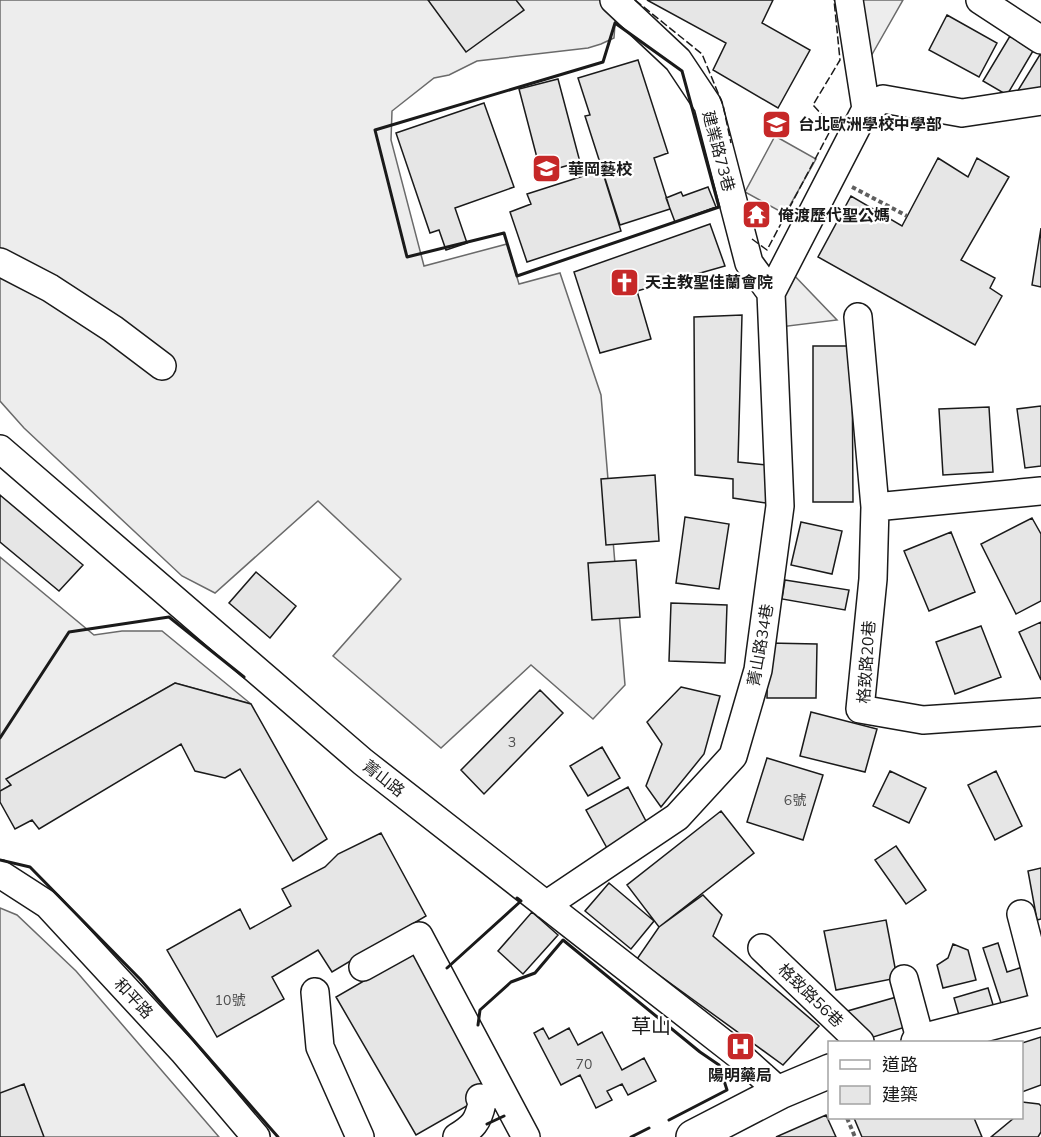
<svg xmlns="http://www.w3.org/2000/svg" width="1041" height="1137" viewBox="0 0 1041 1137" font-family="Mulish,'Noto Sans TC',sans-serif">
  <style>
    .built { fill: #ededed; stroke: #6a6a6a; stroke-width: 1.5 }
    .building { fill: #e6e6e6; stroke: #1a1a1a; stroke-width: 1.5 }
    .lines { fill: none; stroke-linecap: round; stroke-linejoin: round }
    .minor-casing { stroke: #1a1a1a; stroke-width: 30 }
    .major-casing { stroke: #1a1a1a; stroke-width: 36 }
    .path { stroke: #5f5f5f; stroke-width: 4; stroke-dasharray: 4.5 3; stroke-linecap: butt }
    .minor { stroke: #fff; stroke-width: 27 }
    .major { stroke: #fff; stroke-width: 33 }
    .fence { stroke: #1a1a1a; stroke-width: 1.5; stroke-dasharray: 8 3; stroke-linecap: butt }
    .wall { stroke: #1a1a1a; stroke-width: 3 }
    .labels { text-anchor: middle; stroke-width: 4.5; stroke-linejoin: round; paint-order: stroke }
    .number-label { font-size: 14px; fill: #4d4d4d }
    .poi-label { font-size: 16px; font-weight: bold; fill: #1a1a1a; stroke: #fff; text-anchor: start }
    .street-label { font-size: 16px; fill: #1a1a1a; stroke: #fff }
    .quarter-label { font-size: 20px; fill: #1a1a1a; stroke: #fff }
  </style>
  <rect width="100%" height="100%" fill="#fff"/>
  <path class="built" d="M0 0H604L616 9 614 38 601 44 588 48 477 61 449 75 434 78 392 111 391 140 424 266 507 244 519 284 560 273 601 395 625 685 593 719 531 665 441 748 333 656 401 579 318 501 215 593 182 576 24 428 0 401Z
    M852 0H903L870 58Z
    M775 136 816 159 785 214 745 192Z
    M789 270 837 320 780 327 776 294Z
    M0 557 94 635 122 631H162L251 704 175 683 7 779 11 785 0 791Z
    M0 908 17 915 76 971 219 1137H0Z"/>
  <path class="building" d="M428 0H516L524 10 466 52Z
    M647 0H773L762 23 810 50 778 108 713 70 726 43Z
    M947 15 997 43 979 77 929 50Z
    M1010 36 1033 51 1007 95 983 81Z
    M1041 53V93L1017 92Z
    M638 60 668 153 654 158 670 209 620 225 585 116 590 115 578 78Z
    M558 79 580 162 541 173 519 89Z
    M484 103 514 187 455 208 467 243 446 250 439 230 430 233 396 133Z
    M938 158 968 177 977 158 1009 177 961 260 995 278 990 288 1002 296 975 345 818 257 851 196 902 226Z
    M602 170 621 231 527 262 510 212 531 204 527 194Z
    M708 187 716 207 675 222 666 198 681 192 683 196Z
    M710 224 725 266 637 291 651 339 600 353 574 272Z
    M1041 228V287L1032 285Z
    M742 315 738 462 767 465 766 503 733 498V479L695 475 694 317Z
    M813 346H852L853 502H813Z
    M1041 406V466L1025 468 1017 409Z
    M989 407 993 472 943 475 939 409Z
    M655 475 659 541 606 545 601 479Z
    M0 495 83 565 59 591 0 542Z
    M685 517 729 524 719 589 676 583Z
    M1032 518 1041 534V601L1016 614 981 544Z
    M801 522 842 531 832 574 791 565Z
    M951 532 975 592 929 611 904 551Z
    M636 560 640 617 592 620 588 563Z
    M256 572 296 606 270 638 229 603Z
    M785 580 849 590 845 610 782 599Z
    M671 603 727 605 725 663 669 661Z
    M1041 622V680L1019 632Z
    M981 626 1001 677 955 694 936 642Z
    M768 643 817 644 816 698H767Z
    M175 683 251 704 327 839 293 861 240 769 225 778 195 771 181 744 39 829 32 820 15 829 0 802V791L11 785 6 779Z
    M681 687 720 696 704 754 661 807 646 786 662 744 647 722Z
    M540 690 563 713 484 794 461 770Z
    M811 712 877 729 865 772 800 756Z
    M602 747 620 778 588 796 570 766Z
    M767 758 823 775 803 840 747 822Z
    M890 771 926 788 909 823 873 806Z
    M996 771 1022 826 995 840 968 785Z
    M628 787 648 825 607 848 586 810Z
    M721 811 754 853 659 927 627 885Z
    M381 833 426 916 332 972 318 950 272 977 284 999 217 1037 167 950 240 909 250 929 291 906 282 889 325 867 338 854Z
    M896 846 926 890 906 904 875 860Z
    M1041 868V919L1037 920 1028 871Z
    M609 883 654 921 631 949 585 911Z
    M703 895 722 915 713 936 819 1026 783 1065 637 959 659 927Z
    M532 912 558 935 523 974 498 951Z
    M886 920 897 978 836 990 824 931Z
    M998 943 1007 972 1026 966 1036 998 1003 1009 983 948Z
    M953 944 968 950 976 980 943 988 937 965 948 958Z
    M414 952 493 1091 416 1135 336 997Z
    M988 988 997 1018 963 1029 954 998Z
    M907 994 915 1024 867 1039 844 1012Z
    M543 1028 549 1039 569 1028 578 1045 602 1032 622 1070 644 1058 656 1081 628 1095 622 1084 607 1091 612 1100 596 1108 580 1075 561 1085 534 1033Z
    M1041 1037V1085L1022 1092V1043Z
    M24 1084 44 1137H0V1093Z
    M1022 1102 1039 1104 1041 1106V1132L1038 1137H991L1014 1118H1022Z
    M826 1115 836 1137H776Z
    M854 1118H974L982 1137H862Z"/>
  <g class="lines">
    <defs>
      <path id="minor" d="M614 0 678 60 708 105 749 263 771 293
        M849 0 866 109
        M980 0 1041 40
        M0 262 50 288 113 329 162 366
        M858 317 875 507 1041 491
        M0 449 363 762 741 1057 780 1092
        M875 507 873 579 860 709 923 720 1041 712
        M0 874 48 905 183 1051 256 1137
        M546 905 677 817 733 756 758 670 780 506 771 293 866 109 883 99 962 113 1041 101
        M1021 914 1041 991
        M762 948 860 1042
        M363 967 419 936 526 1137
        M904 979 921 1042
        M315 992 320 1047 360 1137
        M457 1137C473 1127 478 1122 482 1103L480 1098"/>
      <path id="major" d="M918 1042 1041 1010
        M693 1137 780 1092 830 1071"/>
    </defs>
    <use href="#minor" class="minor-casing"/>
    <use href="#major" class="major-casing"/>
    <path class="path" d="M852 187 907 216
      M847 1118 855 1137"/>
    <use href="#minor" class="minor"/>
    <use href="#major" class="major"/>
    <path class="fence" d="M635 0 702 54 723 105 731 143
      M752 239 767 250 830 131 824 117 813 105 840 60 834 0"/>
    <path class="wall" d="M615 23 682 71 719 207 517 276 504 233 407 257 375 130 603 62Z
      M0 738 69 632 169 617 244 677
      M0 860 30 867 140 979 278 1137
      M447 968 521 901 517 898
      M478 1025 480 1010 511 982 535 973 563 940 700 1052 719 1065 727 1090 669 1120
      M487 1124 504 1116
      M631 1137 649 1128"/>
  </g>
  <defs>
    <symbol id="school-square" viewBox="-11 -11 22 22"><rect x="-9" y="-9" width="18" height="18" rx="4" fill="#c62828" stroke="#fff"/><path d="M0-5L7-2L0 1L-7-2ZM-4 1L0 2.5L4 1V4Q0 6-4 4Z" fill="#fff"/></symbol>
    <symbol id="temple-square" viewBox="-11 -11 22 22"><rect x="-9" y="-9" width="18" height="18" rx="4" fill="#c62828" stroke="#fff"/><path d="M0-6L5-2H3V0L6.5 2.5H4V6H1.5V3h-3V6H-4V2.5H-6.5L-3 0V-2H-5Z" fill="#fff"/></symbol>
    <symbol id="church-square" viewBox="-11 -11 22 22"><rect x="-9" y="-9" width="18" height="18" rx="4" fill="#c62828" stroke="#fff"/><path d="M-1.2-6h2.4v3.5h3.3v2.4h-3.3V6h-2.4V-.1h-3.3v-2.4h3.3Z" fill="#fff"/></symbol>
    <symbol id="hospital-square" viewBox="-11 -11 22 22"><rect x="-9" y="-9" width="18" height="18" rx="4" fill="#c62828" stroke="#fff"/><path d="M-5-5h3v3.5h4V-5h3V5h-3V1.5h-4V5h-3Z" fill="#fff"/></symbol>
  </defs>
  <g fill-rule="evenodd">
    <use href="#school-square" x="760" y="108" width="33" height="33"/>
    <use href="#school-square" x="530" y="152" width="33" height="33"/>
    <use href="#temple-square" x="740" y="198" width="33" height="33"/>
    <use href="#church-square" x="608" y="266" width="33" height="33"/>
    <use href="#hospital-square" x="724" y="1030" width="33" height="33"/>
  </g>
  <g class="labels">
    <g class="number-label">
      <text x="512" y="747">3</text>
      <text x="795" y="805">6號</text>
      <text x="230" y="1005">10號</text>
      <text x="584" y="1069">70</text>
    </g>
    <g class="poi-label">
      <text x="798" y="130">台北歐洲學校中學部</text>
      <text x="568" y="175">華岡藝校</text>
      <text x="778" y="221">俺渡歷代聖公媽</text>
      <text x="645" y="288">天主教聖佳蘭會院</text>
      <text x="740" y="1081" text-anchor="middle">陽明藥局</text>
    </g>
    <g class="street-label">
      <text transform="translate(719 151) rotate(75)" y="6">建業路73巷</text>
      <text transform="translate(760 645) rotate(-80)" y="6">菁山路34巷</text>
      <text transform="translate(866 662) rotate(-86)" y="6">格致路20巷</text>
      <text transform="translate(384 778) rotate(38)" y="6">菁山路</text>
      <text transform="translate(811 995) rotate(44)" y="6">格致路56巷</text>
      <text transform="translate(134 998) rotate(47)" y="6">和平路</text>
    </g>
    <g class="quarter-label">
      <text x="651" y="1033">草山</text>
    </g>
  </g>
  <rect x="828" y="1041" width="195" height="78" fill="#ffffff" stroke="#a3a3a3" stroke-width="1.5"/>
  <rect x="840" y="1060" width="30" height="9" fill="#ffffff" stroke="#a3a3a3" stroke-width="1.5"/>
  <text x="882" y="1071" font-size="18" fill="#1a1a1a">道路</text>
  <rect x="840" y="1086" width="30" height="18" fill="#e6e6e6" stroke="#a3a3a3" stroke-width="1.5"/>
  <text x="882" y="1101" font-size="18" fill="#1a1a1a">建築</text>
</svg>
